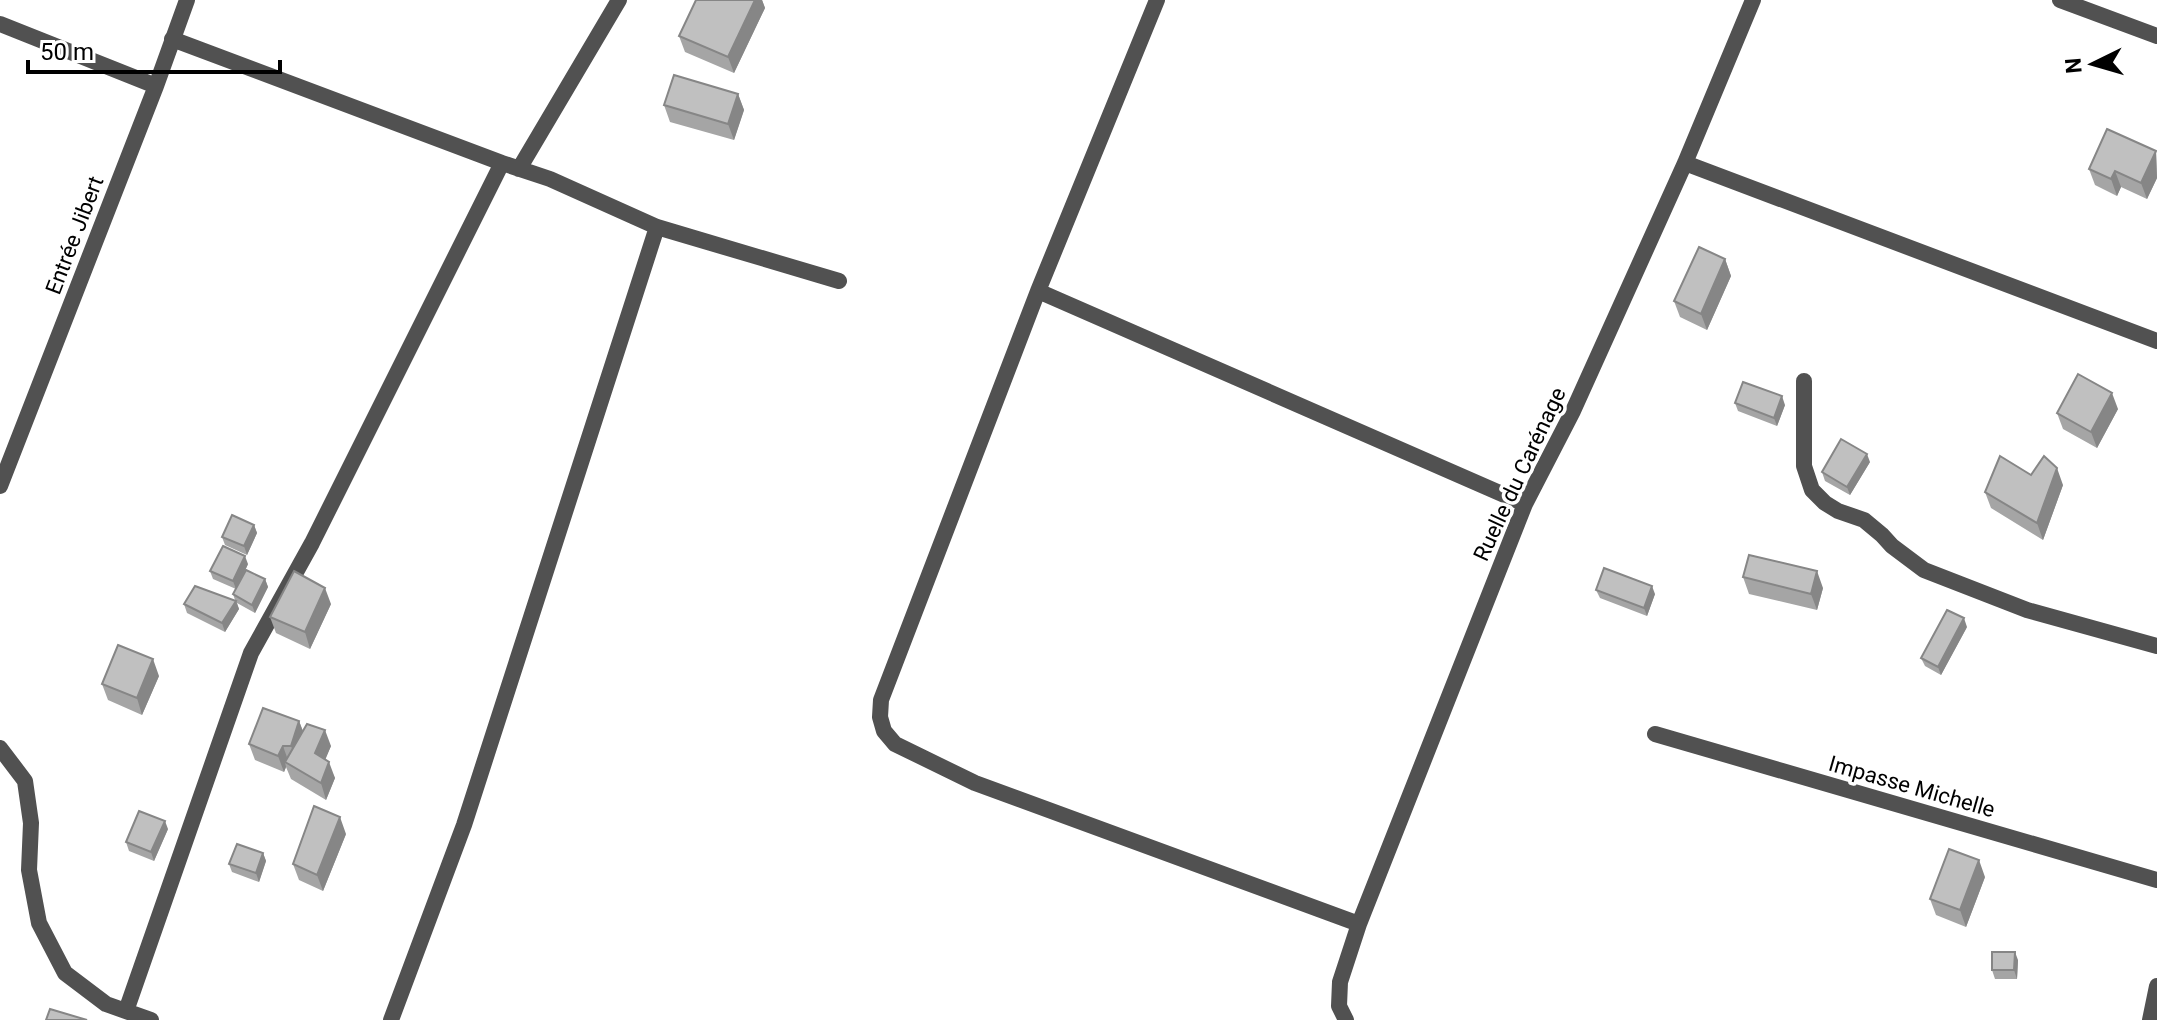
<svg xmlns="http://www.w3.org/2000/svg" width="2157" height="1020" viewBox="0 0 2157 1020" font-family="Roboto,sans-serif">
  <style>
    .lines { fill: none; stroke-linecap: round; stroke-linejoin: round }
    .minor { stroke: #515151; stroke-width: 16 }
    .wall { fill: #a5a5a5 }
    .shaded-wall { fill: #868686 }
    .building { fill: #c0c0c0; stroke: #868686; stroke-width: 2 }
    .labels { text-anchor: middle; stroke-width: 7; stroke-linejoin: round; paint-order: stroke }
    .street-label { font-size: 22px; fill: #000; stroke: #fff }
  </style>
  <rect width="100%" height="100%" fill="#fff"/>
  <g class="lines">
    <path class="minor" d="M1157 0 1038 291 1525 504
      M2060 0 2157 36
      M0 24 156 86
      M172 39 502 163 550 179 657 227 839 281
      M1685 163 2157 341
      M519 169 619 0
      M1038 291 881 700 880 717 884 731 895 744 975 783 1359 924
      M1804 381V466L1812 490 1825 503 1838 511 1864 520 1882 535 1892 546 1924 570 2027 610 2157 646
      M0 486 156 86 187 0
      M1655 734 2157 880
      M0 748 25 781 31 823 29 870 39 923 65 973 106 1004 151 1020
      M126 1011 251 653 312 543 502 163
      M391 1020 464 825 657 227
      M1346 1020 1339 1006 1340 982 1359 924 1525 504 1573 411 1685 163 1753 0
      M2150 1020 2157 986"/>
  </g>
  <path class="wall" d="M696 0H762L765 8 734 73 685 52 679 36Z
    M738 94 744 110 734 140 670 122 664 105Z
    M2156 151 2157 178 2147 199 2121 187 2117 196 2095 185 2089 169Z
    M1725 259 1731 276 1707 330 1680 317 1674 301Z
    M1735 403 1785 405 1777 426 1738 411Z
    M2118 409 2097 448 2063 429 2057 413Z
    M1870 462 1850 495 1825 481 1822 472Z
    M2031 475 2063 485 2043 540 1991 508 1985 492Z
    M254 525 257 533 247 555 225 545 222 537Z
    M248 564 243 576 265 579 268 587 255 613 237 603 239 609 225 632 187 613 184 604 235 600 233 594 236 589 213 579 210 571Z
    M1743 577 1823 588 1817 610 1749 594Z
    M1596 590 1655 594 1647 616 1600 598Z
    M331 604 310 649 276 633 270 617Z
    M1967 627 1941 675 1925 666 1921 658Z
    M159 676 142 715 108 700 102 684Z
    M299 721 303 731 331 746 325 759 335 778 326 800 291 779 286 767 284 772 255 760 249 744Z
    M168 829 154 861 129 851 126 842Z
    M346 834 323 891 299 880 293 864Z
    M263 853 266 861 259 882 232 872 229 864Z
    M1985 877 1966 927 1936 915 1930 899Z
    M2018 960 2017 979H1995L1992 970Z"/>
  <path class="shaded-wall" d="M755 0H762L765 8 734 73 728 57Z
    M738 94 744 110 734 140 728 124Z
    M2156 151 2157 178 2147 199 2141 183Z
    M2115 171 2121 187 2117 196 2111 179Z
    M1725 259 1731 276 1707 330 1701 314Z
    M2112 393 2118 409 2097 448 2091 432Z
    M1782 396 1785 405 1777 426 1774 418Z
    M1867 454 1870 462 1850 495 1847 487Z
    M2057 468 2063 485 2043 540 2037 523Z
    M254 525 257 533 247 555 244 546Z
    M245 556 248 564 236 589 233 581Z
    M1817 571 1823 588 1817 610 1811 594Z
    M265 579 268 587 255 613 252 605Z
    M1652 586 1655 594 1647 616 1644 608Z
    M325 588 331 604 310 649 305 632Z
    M236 601 239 609 225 632 222 623Z
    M1964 618 1967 627 1941 675 1938 667Z
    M153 659 159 676 142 715 137 698Z
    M299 721 305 737 297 762 291 746Z
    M325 730 331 746 321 770 315 753Z
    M283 746 289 763 285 762 286 767 284 772 278 756Z
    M329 762 335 778 326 800 321 783Z
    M340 817 346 834 323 891 317 875Z
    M165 821 168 829 154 861 151 852Z
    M263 853 266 861 259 882 256 873Z
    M1979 860 1985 877 1966 927 1960 910Z
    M2015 952 2018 960 2017 979 2014 970Z"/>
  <path class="building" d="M696 0H755L728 57 679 36Z
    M674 75 738 94 728 124 664 105Z
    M2107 129 2156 151 2141 183 2115 171 2111 179 2089 169Z
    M1699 247 1725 259 1701 314 1674 301Z
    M2078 374 2112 393 2091 432 2057 413Z
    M1743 382 1782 396 1774 418 1735 403Z
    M1841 439 1867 454 1847 487 1822 472Z
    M2000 456 2031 475 2044 456 2057 468 2037 523 1985 492Z
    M232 515 254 525 244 546 222 537Z
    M223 546 245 556 233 581 210 571Z
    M1749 555 1817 571 1811 594 1743 577Z
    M1604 568 1652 586 1644 608 1596 590Z
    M246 570 265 579 252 605 233 594Z
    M294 571 325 588 305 632 270 617Z
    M195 586 236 601 222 623 184 604Z
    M1947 610 1964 618 1938 667 1921 658Z
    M118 645 153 659 137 698 102 684Z
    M263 708 299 721 291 746H283L278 756 249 744Z
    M307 724 325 730 315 753 329 762 321 783 285 762Z
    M314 806 340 817 317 875 293 864Z
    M139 811 165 821 151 852 126 842Z
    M237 844 263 853 256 873 229 864Z
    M1949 849 1979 860 1960 910 1930 899Z
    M1992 952H2015L2014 970H1992Z
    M50 1009 87 1020H46Z"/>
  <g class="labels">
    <g class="street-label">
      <text transform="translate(74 235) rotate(-69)" y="8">Entrée Jibert</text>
      <text transform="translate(1519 474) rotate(-65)" y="8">Ruelle du Carénage</text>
      <text transform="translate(1912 786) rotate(16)" y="8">Impasse Michelle</text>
    </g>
  </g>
  <g transform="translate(2093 64) rotate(265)" stroke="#ffffff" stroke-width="6" paint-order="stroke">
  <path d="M0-6L14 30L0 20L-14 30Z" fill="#000000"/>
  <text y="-12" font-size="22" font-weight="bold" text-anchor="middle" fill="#000000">N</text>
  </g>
  <path d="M28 60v12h252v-12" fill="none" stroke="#000000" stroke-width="4"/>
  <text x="40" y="60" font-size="24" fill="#000000" stroke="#ffffff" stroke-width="6" paint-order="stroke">50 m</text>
</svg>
